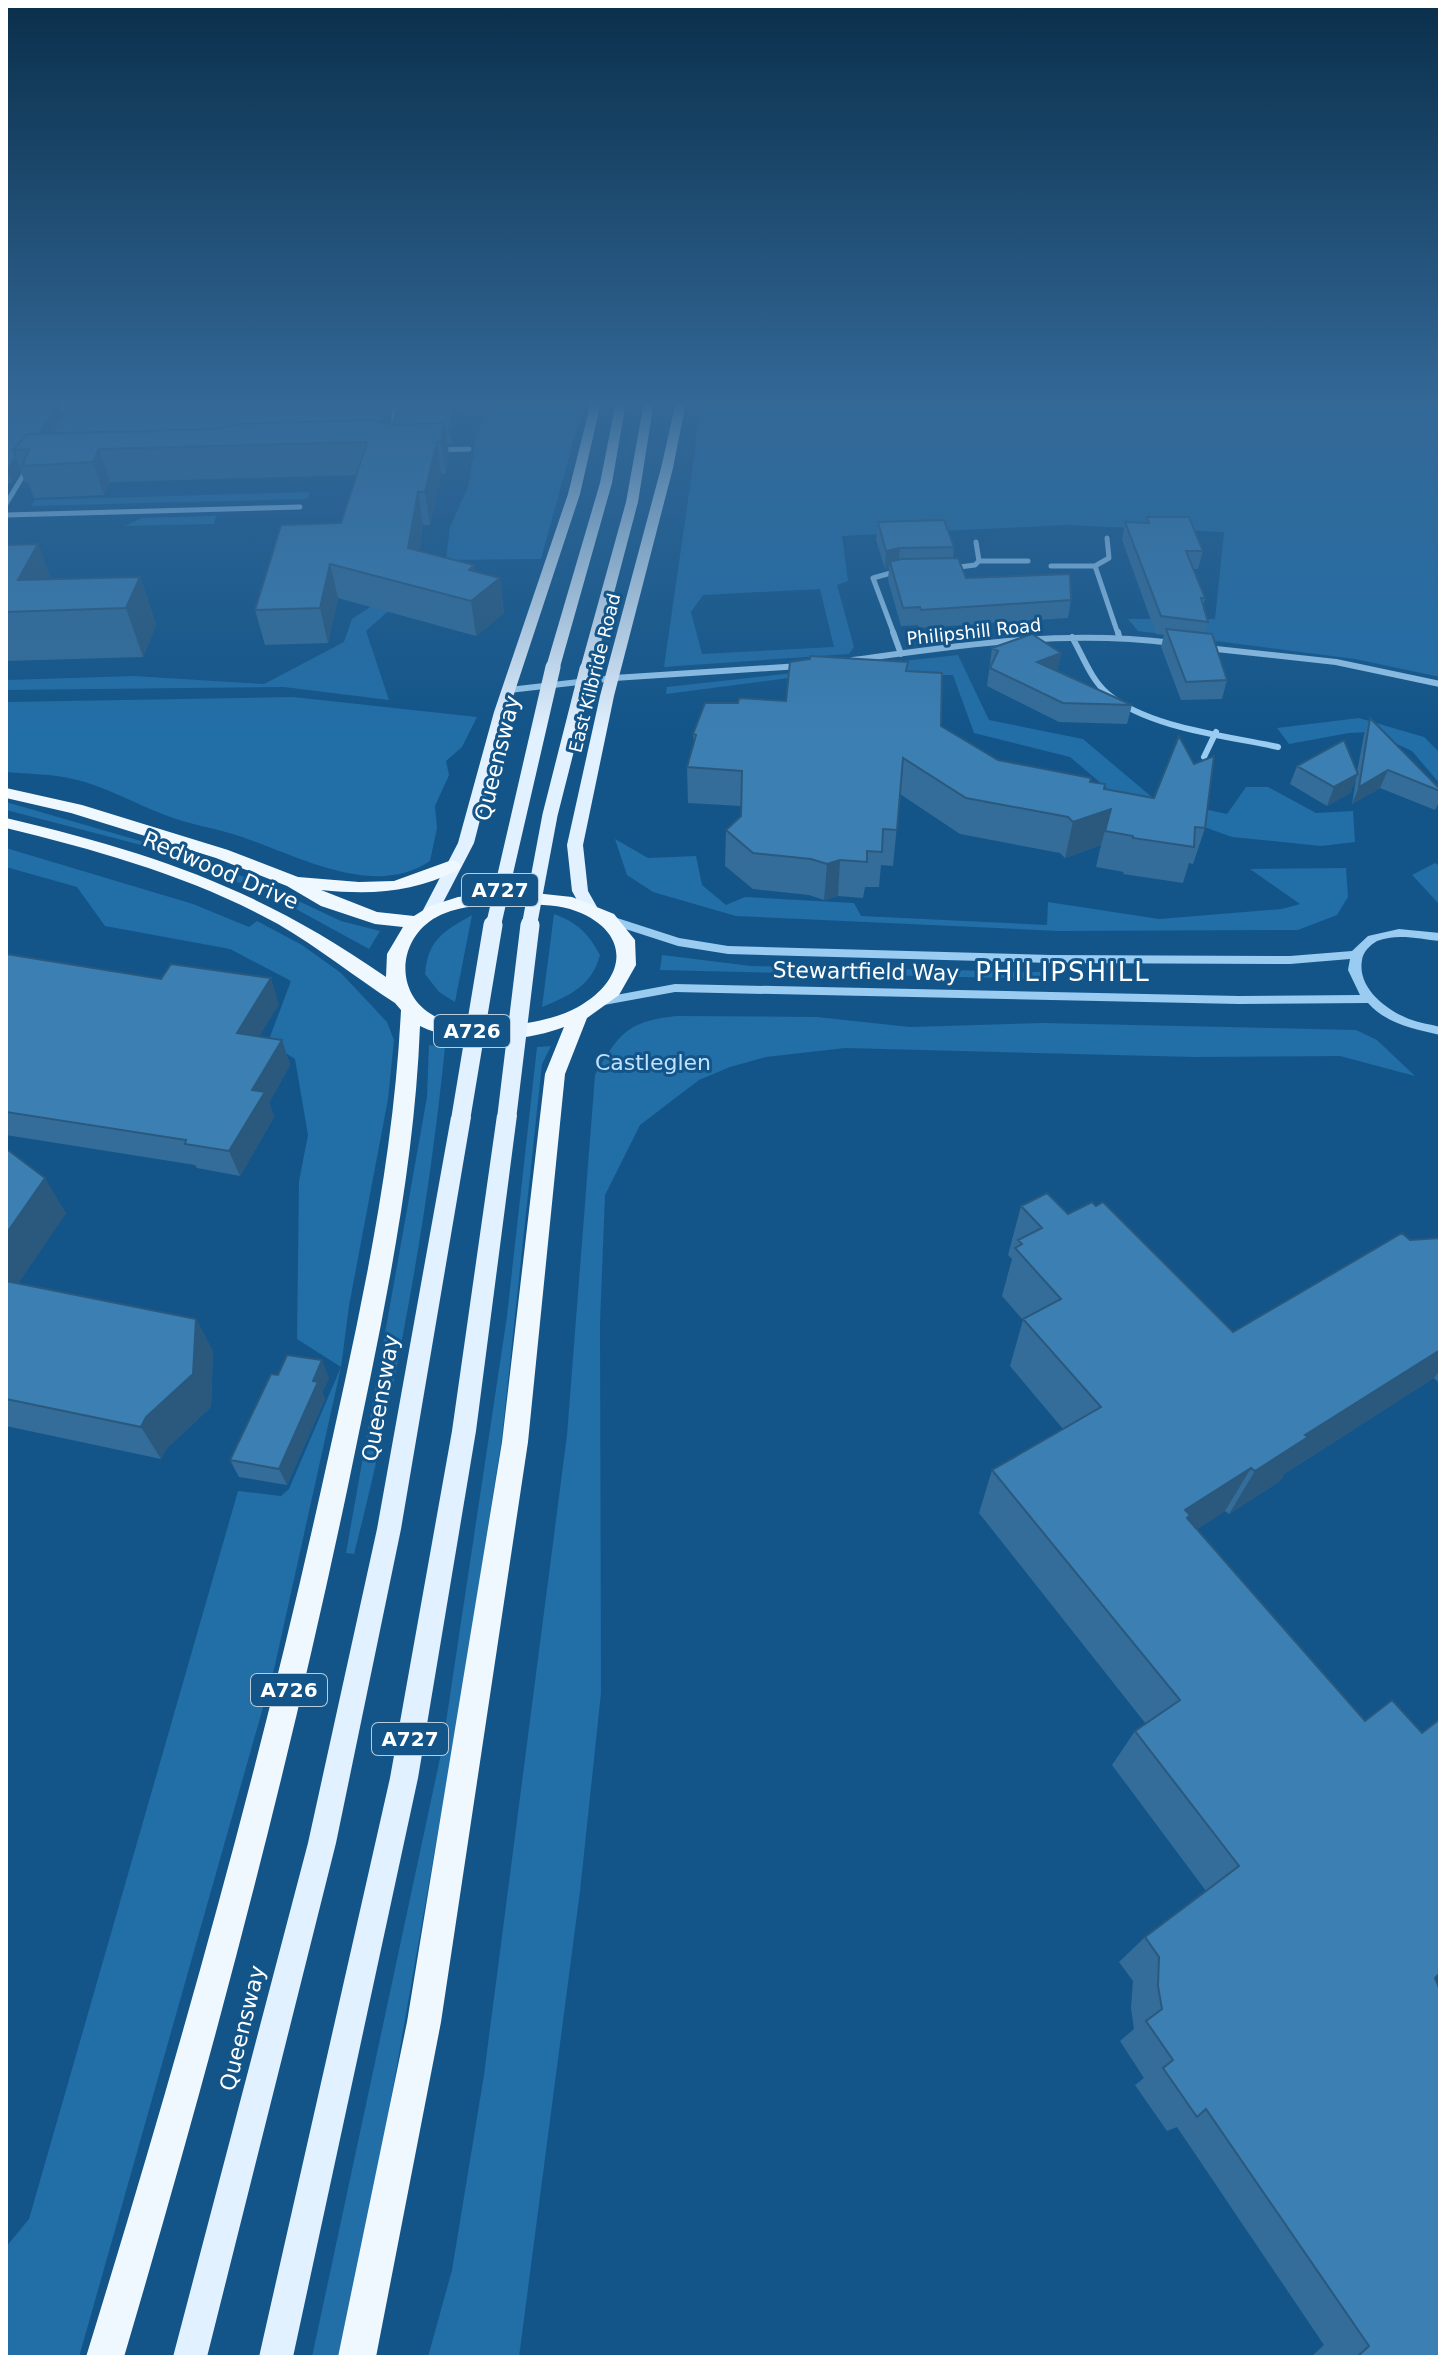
<svg xmlns="http://www.w3.org/2000/svg" width="1446" height="2363" viewBox="0 0 1446 2363" font-family="'DejaVu Sans',sans-serif">
  <style>
    .green { fill: #226ea7; fill-rule: evenodd }
    .lines { fill: none; stroke-linecap: round; stroke-linejoin: round }
    .minor-far1 { stroke: #9acbf0; stroke-width: 5 }
    .minor { stroke: #9acbf0; stroke-width: 6 }
    .tertiary { fill: #9acbf0; fill-rule: evenodd }
    .primary { fill: #e2f1ff; fill-rule: evenodd }
    .trunk { fill: #f0f8ff; fill-rule: evenodd }
    .primary-bridge-far1 { stroke: #e2f1ff; stroke-width: 15 }
    .primary-bridge { stroke: #e2f1ff; stroke-width: 19 }
    .wall { fill: #346d9a }
    .shaded-wall { fill: #2a597d }
    .building { fill: #3c7fb3; stroke: #2a597d; stroke-width: 2 }
    .labels { text-anchor: middle; stroke-width: 6; stroke-linejoin: round; paint-order: stroke }
    .far-street-label { font-size: 18px; fill: #fff; stroke: #135589 }
    .shield { fill: #135589; stroke: #b8ccdc; stroke-width: 2 }
    .shield-label { font-size: 20px; font-weight: bold; fill: #fff }
    .street-label { font-size: 22px; fill: #fff; stroke: #135589 }
    .park-label { font-size: 22px; fill: #c0e2fc; stroke: #135589 }
    .quarter-label { font-size: 26px; letter-spacing: 2px; fill: #fff; stroke: #135589 }
  </style>
  <rect width="100%" height="100%" fill="#135589"/>
  <path class="green" d="M495 402H584L541 559 446 560 450 527 468 487 477 433Z
    M699 402H1440V677L1355 659 1138 631 1128 619H1215L1224 532 1065 525 842 536 848 581 837 585 854 647 849 654 664 667 695 451ZM820 589 834 647 702 654 691 612 703 595Z
    M310 492 307 499 31 506 35 500Z
    M216 516 214 524 125 526 142 518Z
    M413 589 366 631 389 700 284 687 6 690V680L133 676 264 684 344 642 352 619 396 590Z
    M958 655 989 720 1083 739 1153 798 1227 814 1246 787H1268L1316 813 1353 811 1355 842 1321 846 1232 837 1115 795 1070 757 974 733 953 675 804 676 666 694 667 687Z
    M293 697 477 717 462 747 446 761 449 775 435 806 437 828 430 861C374 899 298 856 242 837 217 828 190 825 165 815 135 804 105 786 73 779 52 774 28 774 6 772V702Z
    M1359 718 1424 737 1440 753V784L1412 751 1371 732 1349 733 1289 744 1277 728Z
    M6 802 144 842 247 878 240 883 145 846 6 810Z
    M615 839 648 858 696 856 702 885 726 905 745 897 854 903 861 916 1047 925 1048 902 1159 919 1282 909 1300 904 1250 869 1346 868 1348 897 1337 915 1298 930 1059 931 736 916 653 892 627 875Z
    M6 848 193 904 249 927 257 921 302 945 341 973 387 1022 394 1040 388 1099 349 1306 341 1367 275 1665 79 2357H6V2247L29 2219 238 1491 281 1496 289 1489 341 1367 297 1339 299 1181 308 1135 295 1059 268 1042 291 981 230 949 105 926 77 887 6 867Z
    M1435 863 1440 866V905L1412 875Z
    M292 898 341 921 380 931 369 949 285 903Z
    M554 914C578 923 588 933 600 955 592 986 569 996 542 1007Z
    M472 915 455 1002 439 992 425 974C428 939 444 931 472 915Z
    M662 955 751 966 1043 972 1045 979 660 970Z
    M676 1016 817 1017 910 1027 1043 1023 1356 1030 1377 1040 1415 1076 1340 1056 1194 1057 845 1048 766 1057 730 1067 699 1080 640 1125 605 1195 600 1323 601 1693 580 1891 519 2357H428L452 2270 484 2075 567 1435 595 1075C620 1033 626 1022 676 1016Z
    M429 1045 445 1047C428 1217 396 1389 354 1554L346 1553 427 1097Z
    M551 1046 542 1064 502 1437 459 1712 386 2128 339 2357H312L442 1749 507 1316 537 1047Z"/>
  <g class="lines">
    <path class="minor-far1" d="M63 402 64 420
      M394 427V414L399 402
      M439 450 469 449
      M6 504 27 469
      M6 515 300 507
      M1107 538 1109 558 1095 566 1118 634
      M976 542 979 561
      M1051 566H1095
      M951 568 975 565 979 561H1028
      M894 634 873 578 898 571"/>
    <path class="minor" d="M893 632 901 654
      M1118 632 1119 636
      M1072 637C1083 656 1091 680 1108 694 1148 728 1228 736 1278 747
      M1207 648 1336 662 1440 684
      M853 660C962 645 1063 629 1173 643
      M509 690 614 678 800 666
      M1204 757 1216 732"/>
    <path class="tertiary" d="M614 917 679 938 728 946 1051 955 1290 956 1352 951 1368 936 1399 929 1440 933V941C1420 939 1397 933 1377 941 1370 945 1363 952 1362 960 1357 988 1386 1010 1409 1019 1419 1023 1430 1024 1440 1027V1035C1414 1029 1387 1024 1368 1003L1239 1004 675 992 604 1005 600 1004 598 1001 600 998 675 984 1239 996 1360 995 1348 970 1350 959 1290 964 1051 963 728 954 678 946 610 924V918Z"/>
    <path class="primary" d="M591 402H601L580 494 508 712 474 843 435 918H423L421 914 458 843 494 712 568 494Z
      M616 402H626L612 483 560 667 553 671 546 667 600 483Z
      M644 402H654L638 502 594 669 587 673 580 669 626 502Z
      M676 402H686L673 468 614 696 583 845 588 891 597 907 589 912 583 911 572 891 567 845 600 696 661 468Z
      M507 1108 517 1115 476 1431 418 1778 293 2357H259L390 1778 452 1431 497 1115Z
      M461 1110 471 1117 401 1529 336 1843 207 2357H173L308 1843 377 1529 451 1117Z"/>
    <path class="trunk" d="M6 788 82 805 228 850 298 877 359 882 394 881 452 860 458 862 461 866 458 870C412 893 372 895 321 890L377 912 414 916 430 906 458 897 516 891 572 897 614 914 635 940 636 965 619 995 587 1018 565 1074 528 1442 441 2022 376 2357H338L407 2022 502 1442 545 1074 564 1027C522 1043 461 1046 420 1026 414 1182 379 1334 348 1486 286 1780 209 2069 124 2357H86C174 2071 256 1783 321 1490 356 1331 393 1173 401 1010L395 1003C355 977 319 948 278 924 193 877 100 851 6 828V818C154 853 260 889 386 977L387 954 403 927 375 924 321 906 287 886 216 858 71 813 6 798ZM516 903C533 905 554 904 570 909 630 928 631 977 578 1007 543 1026 491 1029 453 1022 399 1013 389 948 433 919 457 904 489 905 516 903Z"/>
    <path class="primary-bridge-far1" d="M493 927 553 667
      M529 927 550 815 587 669"/>
    <path class="primary-bridge" d="M507 1115 530 925
      M461 1117 493 925"/>
  </g>
  <path class="wall" d="M6 402 58 420 51 434 65 409V402H393L387 424 393 425 458 402 451 444H447L449 455 446 474H441L430 525H423L419 551 474 565 475 571 500 578 504 613 476 636 338 598 328 643 265 645 255 610 341 523 357 475 110 482 104 495 34 498 28 482 25 483 20 470 12 483H6Z
    M1147 517 1203 551 1198 569H1193L1205 598 1203 606 1208 622 1205 634 1227 680 1222 699 1181 700 1161 647 1164 635 1156 634 1122 540 1125 522 1146 523Z
    M878 522 954 547 953 558 966 578 1071 600 1068 618 919 628 918 625 901 626 888 580 889 568 885 569 876 540Z
    M38 544 51 579 140 577 156 625 143 657 6 661V545Z
    M992 648 1061 653 1057 671 1132 705 1127 724 1059 722 987 686Z
    M907 671 941 726 998 760 1090 782 1104 789 1205 828 1193 864 1189 863 1183 883 1123 874 1124 872 1096 867 1101 845 1065 858 1060 853 960 834 900 794 893 866 881 865 879 887H865L863 898 838 896 824 900 809 895 753 889 725 866 726 830 741 816V806L688 803 687 767 694 743 693 734 738 703 786 701Z
    M1370 718 1440 789V800L1435 810 1380 788 1352 804 1356 779 1350 793 1327 806 1290 784 1297 766 1357 772 1364 735Z
    M6 954 279 1004 259 1036 282 1040 290 1065 269 1103 274 1117 240 1176 197 1168 195 1165 6 1135Z
    M6 1150 66 1213 18 1283 196 1319 213 1352 211 1407 166 1449 161 1459 6 1426Z
    M1021 1206 1068 1214 1233 1332 1410 1240 1440 1238V1384L1434 1378 1284 1474 1280 1481 1229 1514 1225 1511 1197 1529 1435 1978 1440 2357H1311L1324 2345 1177 2127 1167 2131 1135 2085 1144 2078 1120 2041 1134 2029 1131 2008 1133 1981 1119 1962 1145 1937 1206 1891 1112 1765 1135 1731 1146 1724 979 1513 992 1470 1063 1429 1010 1366 1023 1320 1002 1296 1012 1259 1008 1255Z
    M329 1378 322 1392 325 1399 287 1485 239 1477 230 1460Z"/>
  <path class="shaded-wall" d="M54 402H58V420L42 449H29Z
    M388 402H393L383 439 378 442Z
    M454 402H458L451 444 449 432Z
    M444 423 449 455 446 474 441 442Z
    M437 442 441 474 430 525 425 492Z
    M99 449 110 482 104 495 93 462Z
    M16 457 20 470 12 483 7 470Z
    M418 492 423 525 414 583 408 548Z
    M38 544 56 591 18 580Z
    M900 548 898 566 890 562 889 568 885 569 886 551Z
    M330 564 338 598 328 643 320 608Z
    M474 565 478 595 500 578 504 613 476 636 471 601 469 570Z
    M140 577 156 625 143 657 126 608Z
    M1061 653 1057 671 1037 662Z
    M1388 770 1380 788 1352 804 1359 787Z
    M1358 774 1350 793 1327 806 1334 787Z
    M1111 809 1101 845 1065 858 1073 822Z
    M840 860 838 896 824 900 827 864Z
    M271 978 279 1004 246 1058 237 1033Z
    M282 1040 290 1065 269 1103 274 1117 240 1176 229 1151 252 1090Z
    M45 1178 66 1213 6 1302V1234Z
    M196 1319 213 1352 211 1407 166 1449 161 1459 141 1427Z
    M1440 1350V1370L1434 1378 1284 1474 1280 1481 1229 1514 1255 1471 1305 1435Z
    M322 1360 329 1378 322 1392 325 1399 287 1485 279 1469 313 1381Z
    M1251 1468 1225 1511 1174 1544 1185 1510Z"/>
  <path class="building" d="M6 402H54V408L39 434H27L13 450 16 457 7 470 6 471Z
    M65 402H388L382 423 373 420 238 424 214 429 52 434 65 409Z
    M399 402H454L449 432H446L444 423 393 425Z
    M373 420 395 425 444 423 441 442H437L425 492H418L408 548 474 565 469 570 500 578 471 601 330 564 320 608 255 610 281 525 341 523 367 442 99 449 93 462 22 466 29 449 13 450 27 434 214 429 238 424Z
    M1147 517H1189L1203 551H1186L1205 598H1201L1208 622 1161 616 1125 522 1149 523Z
    M944 520 954 547 900 548 886 551 878 522Z
    M38 544 18 580 140 577 126 608 6 612V545Z
    M958 558 966 578 1070 574 1071 600 921 610 920 607 903 608 890 562 901 559Z
    M1166 629 1212 634 1227 680 1186 682Z
    M1032 634 1061 653 1037 662 1132 705 1063 703 990 668 998 651 992 648Z
    M810 656 908 662 906 671 942 673 941 726 998 760 1091 778 1090 782 1105 784 1104 789 1154 798 1179 736 1194 764 1214 756 1205 828 1195 827 1194 847 1133 838V836L1105 831 1111 809 1073 822 1068 817 966 798 903 758 897 830 883 829 882 852 867 851V862L840 860 827 864 811 859 753 853 726 830 741 816 742 771 687 767 696 735 693 734 705 703H738L739 698 786 701 790 662 810 659Z
    M1370 718 1440 789V791L1388 770 1359 787Z
    M1344 740 1358 774 1334 787 1297 766Z
    M6 954 161 979 171 964 271 978 237 1033 282 1040 252 1090 265 1092 229 1151 185 1144 186 1140 6 1112Z
    M6 1150H8L45 1178 6 1234Z
    M1047 1193 1068 1214 1092 1202 1096 1206 1103 1202 1233 1332 1402 1233 1410 1240 1440 1238V1350L1305 1435 1308 1437 1255 1471 1251 1468 1185 1510 1190 1515 1187 1518 1365 1721 1392 1700 1422 1733 1440 1719V1973L1435 1978 1440 1990V2357H1357L1369 2346 1206 2109 1197 2117 1163 2068 1173 2060 1146 2021 1162 2009 1158 1986 1159 1957 1145 1937 1239 1866 1135 1731 1180 1700 992 1470 1101 1407 1023 1319 1061 1299 1015 1248 1022 1244 1018 1240 1042 1228 1021 1206Z
    M6 1281 196 1319 193 1374 146 1417 141 1427 6 1399Z
    M287 1355 322 1360 313 1381 318 1382 279 1469 230 1460 271 1374 278 1375Z"/>
  <linearGradient id="sky" x2="0" y2="1"><stop stop-color="#0a2f4b"/><stop offset="0.55" stop-color="#336897"/><stop offset="1" stop-color="#336897" stop-opacity="0"/></linearGradient>
  <rect width="1446" height="733" fill="url(#sky)"/>
  <g class="labels">
    <g class="far-street-label">
      <text transform="translate(974 632) rotate(-6)" y="6">Philipshill Road</text>
      <text transform="translate(595 673) rotate(-76)" y="6">East Kilbride Road</text>
    </g>
    <g class="shield">
      <rect x="462" y="874" width="76" height="32" rx="6"/>
      <rect x="434" y="1015" width="76" height="32" rx="6"/>
      <rect x="251" y="1674" width="76" height="32" rx="6"/>
      <rect x="372" y="1723" width="76" height="32" rx="6"/>
    </g>
    <g class="shield-label">
      <text x="500" y="897">A727</text>
      <text x="472" y="1038">A726</text>
      <text x="289" y="1697">A726</text>
      <text x="410" y="1746">A727</text>
    </g>
    <g class="street-label">
      <text transform="translate(497 758) rotate(-76)" y="8">Queensway</text>
      <text transform="translate(221 870) rotate(23)" y="8">Redwood Drive</text>
      <text transform="translate(866 971) rotate(1)" y="8">Stewartfield Way</text>
      <text transform="translate(380 1398) rotate(-80)" y="8">Queensway</text>
      <text transform="translate(242 2028) rotate(-76)" y="8">Queensway</text>
    </g>
    <g class="park-label">
      <text x="653" y="1070">Castleglen</text>
    </g>
    <g class="quarter-label">
      <text x="1063" y="981">PHILIPSHILL</text>
    </g>
  </g>
  <rect width="1446" height="2363" fill="none" stroke="#ffffff" stroke-width="16"/>
</svg>
